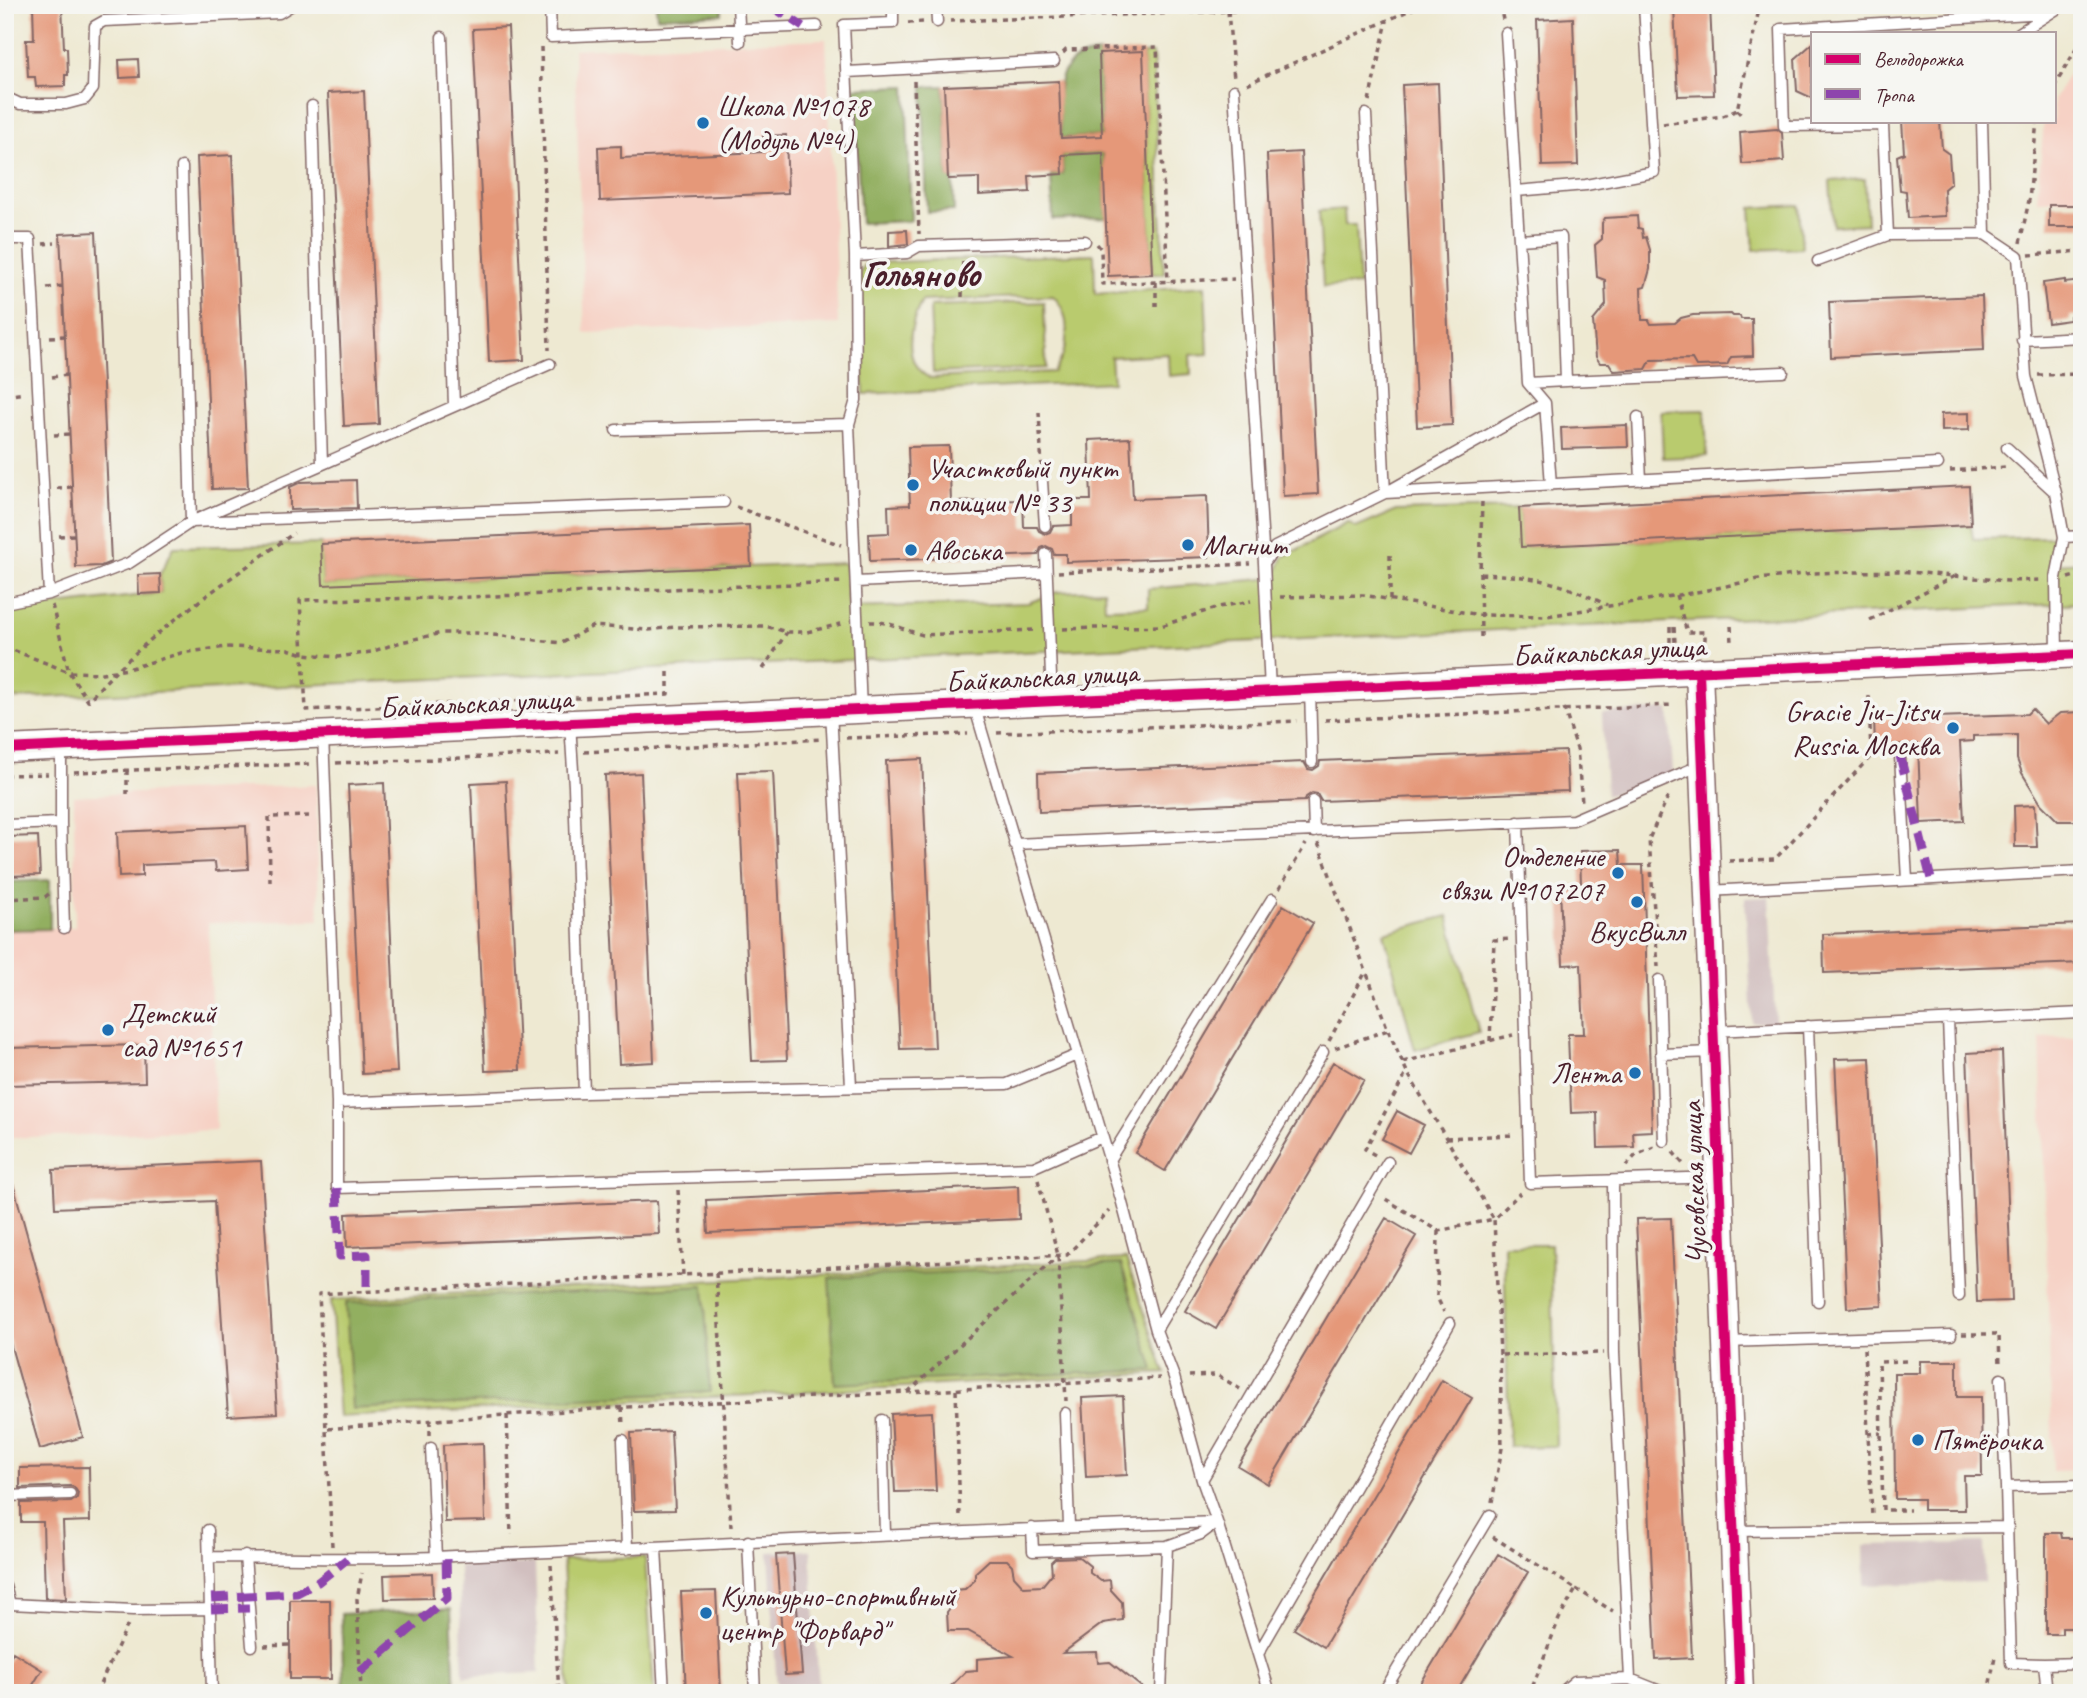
<svg xmlns="http://www.w3.org/2000/svg" width="2087" height="1698" viewBox="0 0 2087 1698" font-family="Caveat,sans-serif">
  <style>
    .built { fill: #f6d1c5 }
    .industrial { fill: #d1bfbf }
    .green { fill: #b9cb6e; stroke: #82754c; stroke-width: 2; fill-rule: evenodd }
    .forest { fill: #92af61; stroke: #6e6746; stroke-width: 2 }
    .building { fill: #e59879 }
    .lines { fill: none; stroke-linecap: round; stroke-linejoin: round }
    .service-casing { stroke: #836665; stroke-width: 13 }
    .tertiary-casing { stroke: #836665; stroke-width: 29 }
    .path { stroke: #836665; stroke-width: 3.5; stroke-dasharray: 5 5; stroke-linecap: butt }
    .service { stroke: #fff; stroke-width: 10 }
    .tertiary { stroke: #fff; stroke-width: 26 }
    .quiet { stroke: #8e44ad; stroke-width: 9; stroke-dasharray: 18 9; stroke-linecap: butt }
    .cycleway-casing { stroke: #f6f6f2; stroke-width: 15 }
    .cycleway { stroke: #d6006c; stroke-width: 10 }
    .poi-dot { fill: #1f6fb2; stroke: #f6f6f2; stroke-width: 2.5 }
    .labels { text-anchor: middle; stroke-width: 7; stroke-linejoin: round; paint-order: stroke }
    .poi-label { font-size: 30px; fill: #4a1f2b; stroke: #f6f6f2; text-anchor: start }
    .street-label { font-size: 30px; fill: #4a1f2b; stroke: #f6f6f2 }
    .district-label { font-size: 37px; font-weight: bold; fill: #4a1f2b; stroke: #f6f6f2 }
  </style>
  <rect width="100%" height="100%" fill="#f6f6f2"/>
  <filter id="ink" filterUnits="userSpaceOnUse"><feTurbulence type="fractalNoise" baseFrequency=".0143" numOctaves="2"/><feDisplacementMap in="SourceGraphic" scale="14" xChannelSelector="R" yChannelSelector="G"/><feConvolveMatrix kernelMatrix="1 2 1 2 8 2 1 2 1" color-interpolation-filters="sRGB"/></filter>
  <filter id="wash" filterUnits="userSpaceOnUse"><feTurbulence type="fractalNoise" baseFrequency=".00686" numOctaves="4" result="noise"/><feDisplacementMap in="SourceGraphic" scale="28" xChannelSelector="R" yChannelSelector="G"/><feGaussianBlur stdDeviation="1.57" result="paint"/><feColorMatrix in="noise" values="0 0 0 0 0 0 0 0 0 0 0 0 0 0 0 0 0 1.4 0 .05"/><feComposite in="paint" operator="in"/></filter>
  <g filter="url(#wash)">
    <rect width="100%" height="100%" fill="#eee9d2"/>
    <path class="built" d="M826 39 838 324 585 333 574 49Z
      M2082 50V199L2037 200 2044 121H2054V99Z
      M316 785 319 920 208 923 216 1130 5 1138V930L75 927 74 796Z
      M2082 1037V1470L2053 1471 2040 1038Z"/>
    <path class="industrial" d="M1669 709 1673 771 1606 796 1602 713Z
      M1769 897 1775 1022 1752 1023 1745 898Z
      M1984 1543 1985 1582 1864 1585 1863 1545Z
      M811 1550 819 1693H777L769 1552Z
      M535 1563 539 1673 463 1676 459 1566Z"/>
    <path class="green" d="M1153 53 1164 274H1152L1143 54Z
      M1865 179 1867 224 1833 226 1830 181Z
      M1799 205 1802 248 1754 250 1751 208Z
      M1344 209 1345 225H1356L1359 285 1323 287 1319 211Z
      M1094 254 1095 294 1205 286 1208 354 1190 355 1191 374 1169 376 1168 354 1111 357 1113 382 864 394 860 273 864 265 872 263ZM1053 296C1073 315 1069 351 1054 372L930 378C900 363 910 323 922 301Z
      M1044 302 1046 368 933 373 930 306Z
      M1705 410 1707 456 1663 458 1661 411Z
      M1519 508 1522 547 1971 525 1973 539 2055 537 2056 564 2082 562V603L5 699V611L161 593 160 574 174 547 321 544 323 585 845 563 848 608 1028 603 1057 592 1104 590 1105 608 1148 607V589L1275 578 1283 557 1348 523 1356 528 1396 511Z
      M1448 916 1479 1032 1415 1050 1384 933Z
      M1551 1244 1556 1446 1509 1447 1504 1244Z
      M1126 1259 1165 1373 339 1417 331 1300Z
      M645 1557 654 1693H569L563 1560Z"/>
    <path class="forest" d="M656 5H722V14L657 17Z
      M1099 53 1102 136 1061 138C1060 100 1047 58 1099 53Z
      M906 86 911 221 861 223 854 88Z
      M944 86 948 178 953 179 954 211 927 212 923 87Z
      M1103 153 1106 218 1053 220 1051 175 1063 174 1062 155Z
      M50 880V929L5 930V882Z
      M1121 1264 1154 1370 835 1384 829 1278Z
      M704 1286 710 1392 352 1409 346 1303Z
      M451 1609 455 1693H344L341 1614Z"/>
    <g id="blocks">
      <path class="building" d="M33 5H62L64 48H67L68 75H65V86L36 87 35 77H28L26 40H34Z
        M1674 5H1710L1714 95 1678 96Z
        M1573 18 1578 165 1542 166 1537 20Z
        M508 27 524 360 489 362 473 29Z
        M1812 44V98L1797 91 1795 59Z
        M1143 51 1152 274 1108 276 1103 153 1062 155 1063 174 1029 176 1030 192 979 195V178L948 179 944 86 1059 81 1061 138 1102 136 1099 53Z
        M138 59 139 77 120 78 119 60Z
        M1438 83 1452 425 1417 427 1402 85Z
        M364 91 379 424 344 426 328 93Z
        M1902 121H1940L1942 149 1949 154 1951 183 1944 189 1945 216 1908 218 1906 191 1900 190 1897 156 1904 153Z
        M1777 129 1782 133 1784 161 1742 164 1740 132Z
        M786 135 788 193 600 201 598 147 621 146V158L764 152 763 136Z
        M1301 152 1318 494 1283 496 1267 154Z
        M232 155 248 488 212 489 197 157Z
        M2049 205H2082V227H2049Z
        M1637 216 1638 228 1642 229 1643 238 1646 237 1650 250V269L1645 287 1641 288 1642 320H1649L1651 324 1675 323 1681 318 1693 315 1731 314 1733 316H1740L1741 319H1752L1753 356 1731 357 1727 365 1696 366 1692 359 1651 360 1646 369 1614 371 1609 363H1600L1596 357 1593 321 1606 305 1605 280 1597 277 1595 245 1602 239V223L1605 218Z
        M907 230 908 244 889 246V231Z
        M96 232 111 562 101 566 76 567 60 234Z
        M2065 280V283L2082 281V315L2070 316V320L2048 323 2043 283Z
        M1982 296 1984 350 1831 357 1829 302Z
        M1969 413V430L1941 431V414Z
        M1627 425 1628 447 1562 449 1561 428Z
        M1130 438 1133 499 1207 496 1209 557 1066 562V554H1054L1052 549 1046 546 1041 548 1038 555 870 561 869 534 889 533 888 506 910 505 908 447 949 446 951 502 1023 500 1024 527H1037L1039 531 1045 534 1050 532 1053 526 1072 525V500H1091L1089 440Z
        M356 480 357 508 290 510V487L301 482Z
        M1969 486 1971 525 1521 547 1519 508Z
        M749 525 751 566 323 585 321 544Z
        M160 574 161 593 139 594 138 575Z
        M2032 709 2046 724 2060 713 2082 712V816L2076 821H2058L2041 804 2022 773 2017 759V735L1973 736V741L1960 742 1964 821 1921 823 1918 744 1875 745 1874 719 2027 714Z
        M1566 751 1568 791 1321 801 1317 794 1312 793 1306 797 1305 801 1039 812 1038 773 1304 762 1308 769 1313 770 1319 766 1320 761Z
        M922 759 935 1048 900 1049 886 761Z
        M773 771 787 1060 752 1061 738 772Z
        M641 773 654 1062 619 1064 605 775Z
        M506 781 520 1070 485 1071 471 783Z
        M384 783 397 1072 362 1074 348 785Z
        M2035 805 2037 847H2015L2014 806Z
        M246 826 248 869 216 871 215 862 142 865V876L119 877 117 832Z
        M38 836 40 875 5 876V837Z
        M1620 850 1621 865H1643L1652 1131 1633 1132 1634 1147 1598 1148 1597 1112 1571 1113 1568 1034H1584L1581 964 1563 965 1560 886 1581 885 1580 851Z
        M1283 905 1313 923 1165 1171 1135 1153Z
        M2082 924V963L1824 973 1823 934Z
        M144 1045 145 1082 5 1085V1048Z
        M2002 1051 2012 1301 1977 1302 1967 1053Z
        M1870 1058 1882 1306 1847 1308 1835 1059Z
        M1333 1062 1364 1080 1216 1329 1185 1311Z
        M1397 1111 1424 1125 1409 1153 1382 1139Z
        M261 1161 277 1413 228 1416 214 1201 55 1208 53 1170Z
        M5 1173H10L83 1437 40 1449 5 1325Z
        M1018 1186 1019 1219 708 1233 706 1200Z
        M657 1201 659 1234 347 1247 346 1214Z
        M1386 1218 1416 1236 1268 1484 1238 1466Z
        M1671 1218 1692 1658 1656 1660 1636 1219Z
        M1920 1361H1957V1397H1981L1982 1476H1964L1965 1510H1923V1499H1895L1894 1373H1920Z
        M1442 1380 1472 1398 1324 1647 1294 1629Z
        M1123 1396 1127 1475 1086 1477 1082 1398Z
        M932 1412 936 1491 895 1492 891 1414Z
        M671 1431 675 1510 634 1511 631 1433Z
        M483 1443 485 1521 445 1522 443 1445Z
        M89 1467 90 1521 63 1522 66 1599 45 1598 43 1522H21V1503L71 1502 77 1498 78 1493 74 1487 70 1486 20 1488V1468Z
        M2046 1533H2061L2062 1538H2082V1628H2062V1634H2046Z
        M793 1554 802 1674 785 1675 776 1555Z
        M1498 1554 1528 1572 1456 1693H1415Z
        M1079 1557 1090 1566V1573L1101 1581 1110 1580 1111 1590 1122 1602 1123 1620 1103 1623 1063 1653 1097 1652 1098 1663 1110 1662 1149 1693H944L966 1671 977 1670V1659L1013 1656 968 1631H948L947 1612 957 1599 956 1590 965 1589 975 1580V1573L989 1560H1007L1012 1565 1014 1576 1024 1587 1042 1586 1052 1574 1051 1562 1055 1558Z
        M432 1573 433 1598 385 1599 384 1575Z
        M716 1591 721 1693H686L681 1592Z
        M290 1600H330L331 1679H290Z
        M13 1652 42 1670 28 1693H5V1665Z"/>
    </g>
  </g>
  <g filter="url(#ink)">
    <use href="#blocks" fill-opacity="0" stroke="#836665" stroke-width="2"/>
    <g class="lines">
      <defs>
        <path id="service" d="M550 5 551 37 817 26
          M738 5 740 42
          M936 5 937 22
          M2019 33 2063 5
          M442 37 454 406
          M847 72 1054 61
          M1234 90 1264 563
          M5 97 20 104H66L85 99 93 89 95 26 104 21 279 13 292 5
          M312 106 322 464
          M1366 114 1385 493 1938 464
          M1982 121 1985 234 1888 235 1883 125 1784 126 1781 29 2048 13
          M182 167 191 522 724 502
          M1516 191 1586 185 1654 172 1644 5
          M1985 234 2018 256 2026 376 2056 493 2064 537 2056 578 2057 655
          M5 239H30L49 594
          M1520 240 1561 237 1566 381 1528 383
          M855 256 907 253 919 246 1085 241
          M1818 261 1888 235
          M2022 340 2082 337
          M1566 381 1783 372
          M1545 403 1551 485
          M1638 417 1641 480
          M616 430 849 424
          M2007 448 2056 493
          M1042 481 1045 526
          M2064 537 2082 536
          M1046 554 1052 701
          M856 582 1046 573
          M5 603 49 594 129 563 191 522 550 364
          M1310 689 1312 762
          M1270 691 1264 563 1275 547 1385 493 1545 403 1528 383 1506 33
          M974 705 1121 1199 1156 1330 1174 1377 1202 1480 1217 1522 1270 1693
          M861 710 849 424 856 400 855 256 844 25 893 23V5
          M831 711 851 1086
          M570 723 574 786 584 1093
          M323 734 337 1103V1188L1034 1167 1102 1137
          M1900 756 1907 880
          M1313 801 1314 832
          M1518 822 1530 1183 1718 1177
          M61 823 64 928
          M5 825 61 823V746
          M1014 844 1573 820 1703 764
          M1708 891 2082 871
          M1659 980 1664 1141
          M1948 1020 1959 1296
          M1808 1026 1818 1301
          M1714 1031 2082 1013
          M1661 1054 1714 1052
          M337 1103 584 1093 1007 1084 1077 1055
          M1109 1160 1272 899
          M1613 1181 1614 1353 1630 1679
          M1156 1330 1323 1052
          M1726 1342 1951 1335
          M2001 1379 2006 1487
          M1065 1413 1069 1526
          M882 1420 885 1535
          M623 1440 627 1549
          M431 1448 436 1557
          M1202 1480 1388 1162
          M5 1496 70 1494
          M1032 1528 1033 1551 1167 1546
          M208 1530 212 1693
          M1734 1531 2008 1527
          M748 1541 755 1693
          M656 1548 664 1693
          M245 1556 252 1646
          M209 1557C285 1557 361 1560 436 1557 697 1546 957 1530 1217 1522
          M5 1586 10 1604 133 1610 211 1609
          M1258 1654 1450 1323
          M2044 1664 2082 1663
          M1161 1693 1167 1546 1201 1534 1217 1522
          M1383 1693 1490 1515
          M1561 1693 1575 1681 1630 1679 1665 1693
          M2047 1693 2044 1664 2011 1663 2006 1487 2082 1485"/>
        <path id="tertiary" d="M1699 671 1740 1693
          M5 749 2082 654"/>
      </defs>
      <use href="#service" class="service-casing"/>
      <use href="#tertiary" class="tertiary-casing"/>
      <path class="path" d="M1500 5 1503 20
        M1228 11 1234 79
        M950 21 1406 5
        M908 23 924 22
        M541 47 549 350
        M1063 53 1066 50 1157 47 1168 282
        M914 81 919 234
        M1247 84 1421 5
        M2054 87 2082 39
        M1369 101 1387 21
        M1737 110 1743 117
        M1663 124 1723 116 1737 110 1760 5
        M2020 243 2029 200 2037 121
        M43 244 55 243
        M1097 244 1101 249 1102 284 1234 279
        M2029 255 2082 251
        M1156 282V306
        M47 288 63 286
        M962 297 963 258
        M50 337 65 336
        M2038 375 2082 374
        M52 377 67 375
        M5 396 24 393
        M1039 412 1042 469
        M54 435 70 434
        M1950 471 2006 467
        M57 488 72 487
        M736 507 841 545
        M59 536 74 535
        M1390 555V599
        M1058 572 1250 564
        M1480 574C1535 576 1558 581 1607 605
        M2068 578 2082 574
        M1676 595 1687 632H1705V642
        M1280 597 1363 595 1480 615 1547 616 1703 591 1759 579 1813 573 1899 571 2008 581 2043 580
        M52 605 69 672 88 701C147 633 222 585 294 533
        M1870 620 1955 576
        M870 622C891 621 903 630 923 635L1035 630
        M1731 626 1732 642
        M1670 627V644
        M1674 627 1675 643
        M1063 629 1161 626 1219 607 1251 601
        M1481 637 1480 574 1482 501
        M5 647 69 672 102 673 128 669 181 653 226 647 288 649 304 654 338 657 371 652 401 642 442 633H477L562 643 593 626 648 630 675 627 765 626 787 632H807L845 623
        M763 669 787 632
        M668 672V694L306 710 300 600 446 598 844 582
        M1869 696 1871 756H1886
        M1564 708 1577 749 1582 802
        M1325 720 1673 705
        M997 733 1297 721
        M846 738 968 734
        M584 752 821 739
        M336 763 559 754
        M127 770V794
        M74 772 311 764
        M5 775 48 774
        M1318 843 1388 1030 1407 1072 1494 1219 1438 1231 1382 1197
        M1729 861 1775 859 1871 756
        M270 882 269 817 311 816
        M1279 889 1306 844
        M5 899 45 897 51 892
        M1658 967 1649 839 1669 794
        M1329 1041 1366 971
        M1490 1041 1494 940 1510 939
        M1335 1048 1388 1030
        M1403 1062 1513 1035
        M1446 1138 1514 1135
        M1673 1152 1684 1165
        M1375 1155 1365 1149 1407 1072
        M1626 1166 1636 1155 1654 1147
        M1038 1180 1058 1255 1066 1401
        M678 1190 683 1275
        M1438 1231 1437 1297 1444 1312
        M716 1273 731 1527
        M1962 1334H1999L2000 1366
        M1864 1349 1872 1516
        M1500 1355 1494 1219 1520 1193
        M1906 1361 1879 1362 1883 1510H1910
        M1189 1376 1217 1375 1240 1389
        M956 1390 960 1517
        M908 1392 1058 1256
        M622 1407 623 1427
        M507 1415 511 1535
        M430 1420V1436
        M328 1429C605 1404 883 1395 1160 1378
        M1868 1434 1881 1433
        M1492 1502 1502 1448 1500 1355 1603 1353
        M1493 1537 1576 1589 1559 1619 1530 1693
        M332 1546 319 1294 1067 1255 1109 1211
        M551 1565 559 1693
        M1576 1589 1613 1611
        M264 1646 290 1645
        M96 1693 129 1622
        M361 1693 357 1599 362 1573
        M1988 1693 1995 1657"/>
      <use href="#service" class="service"/>
      <use href="#tertiary" class="tertiary"/>
      <path class="quiet" d="M770 5 803 27
        M1900 756 1931 879
        M337 1188 340 1256 367 1255V1291
        M211 1598 297 1593 318 1582 347 1559
        M211 1609 249 1608
        M360 1672 447 1598 446 1556"/>
      <defs>
        <path id="cycleway" d="M1699 671 1740 1693
          M5 749 2082 654"/>
      </defs>
      <use href="#cycleway" class="cycleway-casing"/>
      <use href="#cycleway" class="cycleway"/>
    </g>
  </g>
  <g class="poi-dot">
    <circle cx="703" cy="123" r="7"/>
    <circle cx="913" cy="485" r="7"/>
    <circle cx="1188" cy="545" r="7"/>
    <circle cx="911" cy="550" r="7"/>
    <circle cx="1953" cy="728" r="7"/>
    <circle cx="1618" cy="873" r="7"/>
    <circle cx="1637" cy="902" r="7"/>
    <circle cx="108" cy="1030" r="7"/>
    <circle cx="1635" cy="1073" r="7"/>
    <circle cx="1918" cy="1440" r="7"/>
    <circle cx="706" cy="1613" r="7"/>
  </g>
  <g class="labels">
    <g class="poi-label">
      <text x="717" y="116">Школа №1078<tspan x="717" dy="34">(Модуль №4)</tspan></text>
      <text x="927" y="478">Участковый пункт<tspan x="927" dy="34">полиции № 33</tspan></text>
      <text x="1202" y="555">Магнит</text>
      <text x="925" y="560">Авоська</text>
      <text x="1939" y="721" text-anchor="end">Gracie Jiu-Jitsu<tspan x="1939" dy="34">Russia Москва</tspan></text>
      <text x="1604" y="866" text-anchor="end">Отделение<tspan x="1604" dy="34">связи №107207</tspan></text>
      <text x="1637" y="941" text-anchor="middle">ВкусВилл</text>
      <text x="122" y="1023">Детский<tspan x="122" dy="34">сад №1651</tspan></text>
      <text x="1621" y="1083" text-anchor="end">Лента</text>
      <text x="1932" y="1450">Пятёрочка</text>
      <text x="720" y="1606">Культурно-спортивный<tspan x="720" dy="34">центр "Форвард"</tspan></text>
    </g>
    <g class="street-label">
      <text transform="translate(1609 651) rotate(-3)" y="10">Байкальская улица</text>
      <text transform="translate(1042 677) rotate(-3)" y="10">Байкальская улица</text>
      <text transform="translate(476 703) rotate(-3)" y="10">Байкальская улица</text>
      <text transform="translate(1694 1183) rotate(-92)" y="10">Чусовская улица</text>
    </g>
    <g class="district-label">
      <text x="921" y="286">Гольяново</text>
    </g>
  </g>
  <rect width="2087" height="1698" fill="none" stroke="#f6f6f2" stroke-width="28"/>
  <rect x="1811" y="32" width="245" height="91" fill="#f6f6f2" stroke="#b1a0a2" stroke-width="2"/>
  <rect x="1825" y="54" width="35" height="10" fill="#d6006c" stroke="#b1a0a2" stroke-width="2"/>
  <text x="1874" y="66" font-size="21" fill="#4a1f2b">Велодорожка</text>
  <rect x="1825" y="89" width="35" height="10" fill="#8e44ad" stroke="#b1a0a2" stroke-width="2"/>
  <text x="1874" y="102" font-size="21" fill="#4a1f2b">Тропа</text>
</svg>
